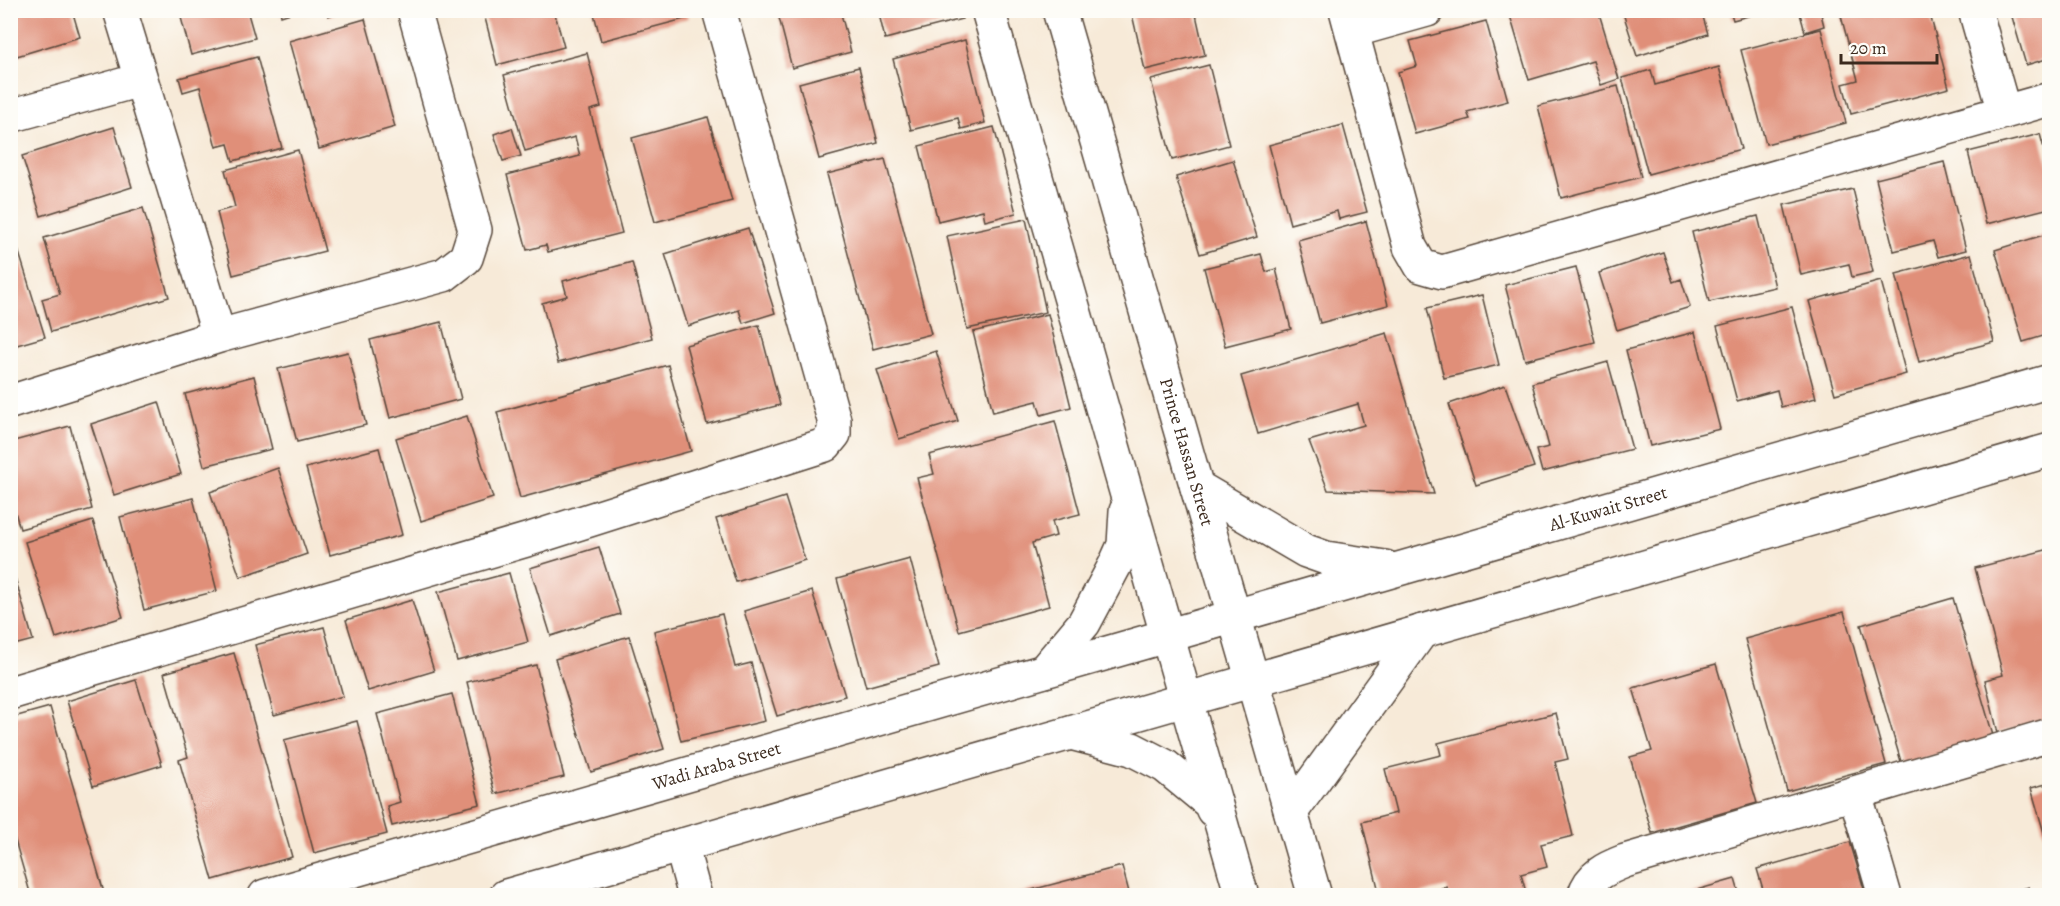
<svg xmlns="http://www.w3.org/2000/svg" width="2060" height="906" viewBox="0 0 2060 906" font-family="Alegreya,serif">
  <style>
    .building { fill: #e08f79 }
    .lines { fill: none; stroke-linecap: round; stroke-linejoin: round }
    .minor-casing { stroke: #57473a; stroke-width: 36 }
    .major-casing { stroke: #57473a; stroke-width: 36 }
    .minor { stroke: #fff; stroke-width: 33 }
    .major { stroke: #fff; stroke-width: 33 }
    .labels { text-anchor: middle; stroke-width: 4.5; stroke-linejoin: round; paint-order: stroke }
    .street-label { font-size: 18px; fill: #3b2a1e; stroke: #fdfcf7 }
  </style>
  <rect width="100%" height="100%" fill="#fdfcf7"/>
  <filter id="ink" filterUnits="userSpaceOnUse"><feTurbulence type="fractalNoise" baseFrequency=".0167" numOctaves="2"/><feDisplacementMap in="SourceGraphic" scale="12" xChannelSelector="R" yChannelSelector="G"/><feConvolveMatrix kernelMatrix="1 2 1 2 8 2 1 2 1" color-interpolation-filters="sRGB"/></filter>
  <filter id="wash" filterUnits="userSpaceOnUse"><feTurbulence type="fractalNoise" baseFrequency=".008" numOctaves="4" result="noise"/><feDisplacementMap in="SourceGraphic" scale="24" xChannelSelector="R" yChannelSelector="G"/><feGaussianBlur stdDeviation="1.35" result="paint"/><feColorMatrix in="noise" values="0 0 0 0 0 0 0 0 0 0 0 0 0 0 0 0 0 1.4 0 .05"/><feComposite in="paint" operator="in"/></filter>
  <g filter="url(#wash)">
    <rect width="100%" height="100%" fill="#f7ead8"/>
    <g id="blocks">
      <path class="building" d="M10 10H72L80 37 17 56 10 32Z
        M179 10H247L255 38 191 55Z
        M280 10H297V11L281 16Z
        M327 10H344V11L328 16Z
        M483 10H554L564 47 497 65Z
        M593 10H686L688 18 601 41Z
        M777 10H840L851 52 792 68Z
        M878 10H960L962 19 885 39Z
        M1131 10H1195L1205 55 1145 70Z
        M1516 10H1598L1619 79 1601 85 1593 61 1529 80 1509 12Z
        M1622 10H1701L1708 34 1637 56Z
        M1730 10H1765L1766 11 1733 20Z
        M1799 10H1820L1824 26 1805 32Z
        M1862 10H1929L1949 88 1851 114 1843 84 1858 80 1841 16Z
        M2010 10H2050V58L2026 65Z
        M365 19 395 127 319 149 289 41Z
        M1486 21 1508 101 1467 112 1470 119 1415 134 1398 72 1417 66 1410 41Z
        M1821 29 1846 123 1766 144 1741 50Z
        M965 40 985 123 961 129 958 118 911 130 893 59Z
        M587 53 601 107 590 110 622 233 548 252 546 245 527 250 507 175 580 156 575 137 525 151 504 75Z
        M257 57 282 148 233 161 228 144 216 147 200 87 183 92 179 78Z
        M1209 65 1229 145 1172 160 1151 80Z
        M859 67 878 143 819 159 799 83Z
        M1719 67 1741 149 1648 174 1622 78 1651 70 1655 85Z
        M1618 86 1641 177 1561 198 1538 106Z
        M708 117 732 201 655 222 632 138Z
        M1343 125 1367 212 1339 219 1337 211 1290 224 1269 145Z
        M114 127 132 187 41 216 22 156Z
        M994 127 1016 213 985 221 983 210 938 221 919 146Z
        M512 128 521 156 503 161 494 134Z
        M2040 134 2050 170V208L1986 224 1968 152Z
        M298 150 325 251 233 275 217 212 235 207 225 170Z
        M885 159 931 334 873 349 827 174Z
        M1233 160 1257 237 1200 254 1176 177Z
        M1944 162 1966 250 1938 257 1933 241 1894 251 1876 179Z
        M1853 189 1873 272 1852 277 1849 264 1801 275 1784 205Z
        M10 203 17 221 10 223Z
        M143 208 169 297 51 332 42 299 60 294 44 238Z
        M1758 216 1775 287 1709 302 1692 232Z
        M1026 219 1046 312 967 329 947 236Z
        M1366 221 1388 305 1320 323 1298 240Z
        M748 228 775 313 743 323 739 310 688 326 665 254Z
        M2050 233V334L2023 342 1995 250Z
        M17 246 45 337 10 347V248Z
        M1663 252 1673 282 1681 279 1690 307 1617 330 1599 273Z
        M1261 254 1266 272 1276 269 1291 329 1225 346 1204 268Z
        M1971 254 1994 342 1919 362 1896 274Z
        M632 262 652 338 558 363 542 303 567 296 563 281Z
        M1576 267 1595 342 1525 360 1505 285Z
        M1881 281 1906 374 1835 394 1809 301Z
        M1482 295 1499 365 1444 378 1427 308Z
        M1792 307 1816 398 1781 407 1777 390 1737 401 1717 326Z
        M1048 314 1071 407 1041 415 1037 401 993 412 973 332Z
        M441 322 461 399 390 418 370 340Z
        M759 325 780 405 707 424 686 345Z
        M1695 332 1720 429 1650 446 1626 350Z
        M1387 333 1434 494 1328 490 1309 441 1364 425 1358 404 1258 434 1241 376Z
        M936 351 958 421 899 439 877 370Z
        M348 352 366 425 297 442 278 369Z
        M1608 362 1632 449 1542 472 1536 450 1549 447 1532 383Z
        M668 365 691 451 520 498 497 412Z
        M254 376 272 449 204 466 185 394Z
        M1505 385 1534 467 1476 485 1449 404Z
        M159 402 181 474 114 495 91 424Z
        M467 416 493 498 421 521 396 438Z
        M1055 421 1080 514 1052 521 1056 536 1032 543 1049 606 959 631 917 478 934 474 929 455Z
        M70 426 92 509 20 529 10 494V442Z
        M379 448 402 535 330 555 306 468Z
        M278 468 307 554 240 577 210 492Z
        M785 497 805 560 736 582 716 519Z
        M193 498 217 591 144 610 120 517Z
        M93 521 123 617 56 638 25 542Z
        M599 547 620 614 551 636 530 568Z
        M2050 549V720L1998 733 1985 680 2003 675 1975 568Z
        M910 559 939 667 866 687 837 579Z
        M10 560 33 640 10 646Z
        M509 573 528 642 457 661 438 592Z
        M812 591 845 696 777 716 744 611Z
        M1953 598 1994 739 1902 765 1861 625Z
        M412 600 434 671 368 691 346 620Z
        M1844 612 1886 764 1787 791 1745 639Z
        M722 614 735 667 751 663 765 721 681 741 654 631Z
        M324 627 343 696 274 715 255 645Z
        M629 636 664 749 591 772 555 659Z
        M234 653 292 857 213 880 179 760 188 757 164 673Z
        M1716 664 1757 803 1652 833 1630 757 1652 751 1633 688Z
        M536 665 564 777 495 794 467 682Z
        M136 680 162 765 93 786 67 701Z
        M452 694 480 804 392 826 387 806 400 802 377 714Z
        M50 707 105 896H31L10 823V718Z
        M1556 713 1568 759 1555 762 1573 836 1541 844 1547 867 1521 874 1527 896H1449L1447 887 1412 896H1380L1362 822 1396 813 1385 769 1441 755 1438 743Z
        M357 721 387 834 314 853 284 740Z
        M2050 783V850H2049L2031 788Z
        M1850 842 1866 896H1765L1757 869Z
        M1122 866 1130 896H1012V895Z
        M1735 879 1740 896H1679V895Z
        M2029 887 2032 896H2002V895Z"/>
    </g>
  </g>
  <g filter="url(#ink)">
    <use href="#blocks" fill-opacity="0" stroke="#57473a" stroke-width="1.5"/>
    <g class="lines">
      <defs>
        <path id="minor" d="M120 10 219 336
          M1346 10 1410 247 1421 266 1442 272 2050 99
          M1975 10 2004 112
          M1352 31 1427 10
          M10 116 140 80
          M10 402 219 336 444 275 466 258 475 230 414 10
          M10 693 530 539 825 445 834 434V420L719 10
          M1855 793 1885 896
          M681 845 695 896
          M1584 896C1590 875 1607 868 1625 861L2050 735"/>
        <g id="major">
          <path d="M988 10 1242 896"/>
          <path id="s1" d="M1059 10 1315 896"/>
          <path d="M1197 487 1306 551 1326 558 1385 567"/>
          <path d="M1044 671 1084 623 1115 565 1124 545 1126 511"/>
          <path d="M1071 733 1132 749 1165 766 1210 803 1213 810"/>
          <path d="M1291 812 1422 631"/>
          <path id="s2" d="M265 896 2050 381"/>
          <path d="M506 896 2050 450"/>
        </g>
      </defs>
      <use href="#minor" class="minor-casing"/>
      <use href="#major" class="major-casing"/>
      <use href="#minor" class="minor"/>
      <use href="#major" class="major"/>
    </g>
  </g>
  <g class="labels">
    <g class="street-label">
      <text dy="6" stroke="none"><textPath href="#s1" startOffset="460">Prince Hassan Street</textPath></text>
      <text dy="6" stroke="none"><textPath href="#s2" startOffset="1398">Al-Kuwait Street</textPath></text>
      <text dy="6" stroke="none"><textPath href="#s2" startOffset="470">Wadi Araba Street</textPath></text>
    </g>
  </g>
  <rect width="2060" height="906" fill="none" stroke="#fdfcf7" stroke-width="36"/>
  <path d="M1841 54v9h96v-9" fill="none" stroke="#3b2a1e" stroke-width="3"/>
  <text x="1850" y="54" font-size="18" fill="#3b2a1e" stroke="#fdfcf7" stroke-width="4.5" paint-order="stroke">20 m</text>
</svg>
